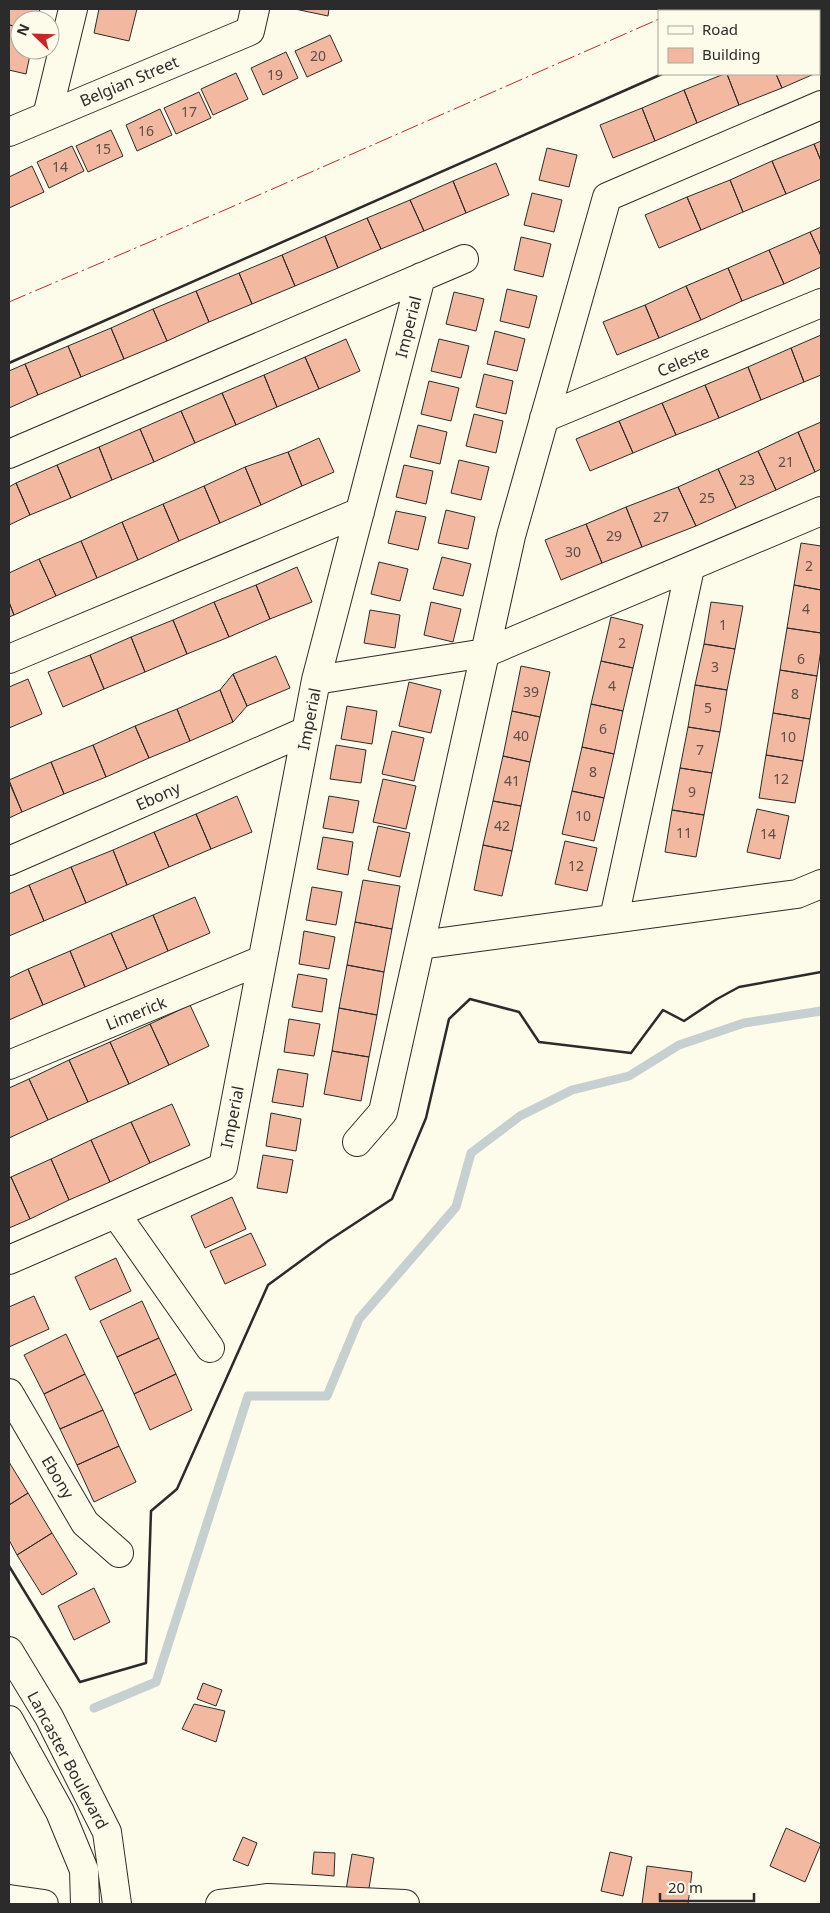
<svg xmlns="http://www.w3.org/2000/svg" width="830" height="1913" viewBox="0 0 830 1913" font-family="'Noto Sans',sans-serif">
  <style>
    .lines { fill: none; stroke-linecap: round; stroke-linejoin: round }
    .stream { stroke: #c7d0d0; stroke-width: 9 }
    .building { fill: #f2b8a0; stroke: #2b2b2b }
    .minor-casing { stroke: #2b2b2b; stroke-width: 30 }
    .secondary-casing { stroke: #2b2b2b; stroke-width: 30 }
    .minor { stroke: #fdfbea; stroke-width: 28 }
    .secondary { stroke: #fdfbea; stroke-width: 28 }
    .wall { stroke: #2b2b2b; stroke-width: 2.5 }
    .power { stroke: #c62828; stroke-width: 1; stroke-dasharray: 18 4 2.5 4; stroke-linecap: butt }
    .labels { text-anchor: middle; stroke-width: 4; stroke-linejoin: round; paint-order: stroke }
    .number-label { font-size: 14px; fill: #5d4e48 }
    .street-label { font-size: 16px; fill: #2b2b2b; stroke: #fdfbea }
  </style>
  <rect width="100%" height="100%" fill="#fdfbea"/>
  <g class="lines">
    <path class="stream" d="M94 1708 156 1682 248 1396H327L359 1319 456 1207 471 1153 520 1116 572 1090 629 1076 679 1045 744 1023 821 1011"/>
  </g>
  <path class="building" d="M9 9H40L37 20H20V27L9 25Z
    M99 9H137L129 41 94 33Z
    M295 9H329L328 16Z
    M9 25 20 27V50H31L26 74 9 70Z
    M821 33V64L819 58V34Z
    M330 35 342 61 307 77 295 51Z
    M286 52 298 78 263 95 251 68Z
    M236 73 248 99 213 115 201 89Z
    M724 74H727L739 105 697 123 684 90Z
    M727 74H776L782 88 739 105Z
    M776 74H814L782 88Z
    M684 90 697 123 655 141 642 108Z
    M199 92 211 118 176 134 164 108Z
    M642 108 655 141 613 158 600 125Z
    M160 109 172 135 137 151 126 125Z
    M111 130 123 156 88 172 76 146Z
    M821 141V161L814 144Z
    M814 144 821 161V179L786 194 772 161Z
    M72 146 84 171 49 188 37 162Z
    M547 148 577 155 569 187 539 180Z
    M772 161 786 194 743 212 730 180Z
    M496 163 509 195 466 213 453 181Z
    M32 166 44 192 9 208V177Z
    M730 180 743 212 701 230 687 197Z
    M453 181 466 213 424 231 410 200Z
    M532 193 562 200 554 232 524 225Z
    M687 197 701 230 659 248 645 215Z
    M410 200 424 231 381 249 367 218Z
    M367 218 381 249 338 268 325 236Z
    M821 227V256L810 232Z
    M810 232 821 256V267L784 284 769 250Z
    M325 236 338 268 295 286 282 255Z
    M521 237 551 244 543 277 514 270Z
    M769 250 784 284 742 301 728 268Z
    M282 255 295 286 252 304 239 273Z
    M728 268 742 301 701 320 686 286Z
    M239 273 252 304 209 322 196 291Z
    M686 286 701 320 659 338 645 305Z
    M507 289 537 296 529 328 500 321Z
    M196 291 209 322 167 341 153 309Z
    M454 292 484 299 476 331 446 324Z
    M645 305 659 338 617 355 603 322Z
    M153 309 167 341 124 359 111 328Z
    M111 328 124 359 81 377 68 346Z
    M495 331 525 339 517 371 487 364Z
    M821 335V375L804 382 791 348Z
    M346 339 360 371 319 389 305 357Z
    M439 339 469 346 461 378 431 371Z
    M68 346 81 377 38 395 25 364Z
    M791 348 804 382 761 400 748 367Z
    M305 357 319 389 277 407 264 375Z
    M25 364 38 395 9 408V371Z
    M748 367 761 400 719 418 705 385Z
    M484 374 513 381 506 414 476 407Z
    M264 375 277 407 236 425 222 393Z
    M429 381 459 388 451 421 421 414Z
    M705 385 719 418 676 435 662 403Z
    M222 393 236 425 195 443 181 411Z
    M662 403 676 435 633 453 619 421Z
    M181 411 195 443 154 462 140 429Z
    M474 414 503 421 496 453 466 446Z
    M619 421 633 453 590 471 576 439Z
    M821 422V469L815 472 798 432Z
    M418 425 447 432 440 464 410 457Z
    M140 429 154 462 112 480 99 447Z
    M798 432 815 472 776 490 758 451Z
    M319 438 334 472 302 486 288 452Z
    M99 447 112 480 71 498 57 465Z
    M758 451 776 490 736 508 718 469Z
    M288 452 302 486 261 505 245 467Z
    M459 460 489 467 481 500 451 493Z
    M57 465 71 498 30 515 16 483Z
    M404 465 433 471 426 504 396 497Z
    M245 467 261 505 220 523 204 486Z
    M718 469 736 508 696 526 678 487Z
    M16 483 30 515 9 525V487Z
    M204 486 220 523 179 541 163 504Z
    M678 487 696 526 642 547 626 507Z
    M163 504 179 541 138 560 122 522Z
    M626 507 642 547 602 563 586 524Z
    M446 510 475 517 468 549 438 543Z
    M396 511 426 517 418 550 388 543Z
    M122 522 138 560 97 578 81 541Z
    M586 524 602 563 561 580 545 540Z
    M81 541 97 578 56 596 39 559Z
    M801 543 821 546V590L794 585Z
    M442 557 471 564 463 596 433 589Z
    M39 559 56 596 14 615 9 602V573Z
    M379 562 408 569 400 601 371 594Z
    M297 567 312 602 270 619 256 585Z
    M256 585 270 619 229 637 214 602Z
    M794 585 821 590V633L787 628Z
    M9 602 14 615 9 617Z
    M214 602 229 637 187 654 173 620Z
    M431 602 461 609 453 642 424 635Z
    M711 602 743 606 735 649 704 644Z
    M370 610 400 615 395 648 364 643Z
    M611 617 643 625 633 668 601 661Z
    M173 620 187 654 145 672 131 637Z
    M787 628 821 633V649L817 676 780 670Z
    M131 637 145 672 104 689 90 655Z
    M704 644 735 649 727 690 695 685Z
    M90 655 104 689 63 707 48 672Z
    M276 656 290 688 247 706 233 674Z
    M601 661 633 668 623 711 591 704Z
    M521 666 550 672 540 717 512 711Z
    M780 670 817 676 810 719 773 713Z
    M233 674 247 706 233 722 220 690Z
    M28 679 42 714 9 728V687Z
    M409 682 441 690 431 733 399 726Z
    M695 685 727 690 720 732 688 727Z
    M220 690 233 722 190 741 177 709Z
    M591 704 623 711 614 754 582 747Z
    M347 706 377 711 372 744 341 739Z
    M177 709 190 741 149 758 135 726Z
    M512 711 540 717 530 762 503 756Z
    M773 713 810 719 803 761 766 755Z
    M135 726 149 758 106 777 93 745Z
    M688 727 720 732 712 773 680 768Z
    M392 731 424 738 414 781 382 774Z
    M93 745 106 777 64 794 51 762Z
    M336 745 366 750 361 783 330 779Z
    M582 747 614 754 604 798 572 791Z
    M766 755 803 761 795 803 759 798Z
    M503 756 530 762 521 806 493 801Z
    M51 762 64 794 22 812 9 780Z
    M680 768 712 773 704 815 672 810Z
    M383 779 416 786 406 829 373 822Z
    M9 782 22 812 9 818Z
    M572 791 604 798 594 841 562 834Z
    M237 796 252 832 211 849 196 814Z
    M329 796 359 801 353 833 323 828Z
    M493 801 521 806 512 851 483 845Z
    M757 809 789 816 780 859 747 852Z
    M672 810 704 815 696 857 665 852Z
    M196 814 211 849 169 867 154 832Z
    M378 826 410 833 400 877 368 870Z
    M154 832 169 867 127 885 113 850Z
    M323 837 353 842 348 875 317 869Z
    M565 841 597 848 587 891 555 884Z
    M483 845 512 851 502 896 474 890Z
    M113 850 127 885 86 903 71 867Z
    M71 867 86 903 44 921 29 885Z
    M363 880 400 886 392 929 355 922Z
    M29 885 44 921 9 936V894Z
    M312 887 342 892 336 925 306 920Z
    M195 897 210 933 168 951 153 915Z
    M153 915 168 951 127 969 111 933Z
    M355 922 392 929 384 972 347 965Z
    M304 931 335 937 329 969 299 964Z
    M111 933 127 969 85 987 70 951Z
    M70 951 85 987 43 1005 28 969Z
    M347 965 384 972 377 1015 339 1008Z
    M28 969 43 1005 9 1020V978Z
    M298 974 327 979 322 1012 292 1007Z
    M190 1005 209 1046 169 1065 150 1024Z
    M339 1008 377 1015 369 1057 332 1051Z
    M289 1019 320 1024 314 1056 284 1052Z
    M150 1024 169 1065 129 1084 110 1042Z
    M110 1042 129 1084 88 1102 69 1060Z
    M332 1051 369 1057 361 1101 324 1094Z
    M69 1060 88 1102 48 1120 29 1079Z
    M278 1069 308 1074 303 1107 272 1102Z
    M29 1079 48 1120 9 1138V1088Z
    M172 1104 190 1145 150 1163 131 1122Z
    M271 1113 301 1119 296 1151 266 1146Z
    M131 1122 150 1163 110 1182 91 1140Z
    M91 1140 110 1182 69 1200 51 1159Z
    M263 1155 293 1160 287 1193 257 1188Z
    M51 1159 69 1200 30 1219 11 1177Z
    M11 1177 30 1219 9 1228V1178Z
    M232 1197 246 1229 205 1248 191 1216Z
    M251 1233 266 1265 225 1284 210 1251Z
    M116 1258 131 1291 90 1310 75 1277Z
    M34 1296 49 1329 9 1347V1307Z
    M142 1301 159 1338 117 1357 100 1321Z
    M66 1334 85 1374 44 1394 24 1355Z
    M159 1338 176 1374 134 1394 117 1357Z
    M85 1374 103 1410 60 1429 44 1394Z
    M176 1374 192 1410 150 1430 134 1394Z
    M103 1410 119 1446 77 1465 60 1429Z
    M119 1446 136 1482 94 1502 77 1465Z
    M9 1462 28 1493 9 1505Z
    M28 1493 52 1533 17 1555 9 1540V1505Z
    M52 1533 77 1574 42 1595 17 1555Z
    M94 1588 110 1622 74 1640 58 1606Z
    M203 1683 222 1690 216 1706 197 1699Z
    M194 1704 225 1711 216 1742 182 1729Z
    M786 1828 821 1844 805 1882 770 1866Z
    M243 1837 257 1843 248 1866 233 1860Z
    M314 1852 335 1853 334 1876 312 1874Z
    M610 1852 632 1857 623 1896 601 1891Z
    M352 1854 374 1858 368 1894 346 1890Z
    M647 1866 692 1872 688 1904H642Z"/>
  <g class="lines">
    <defs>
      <path id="minor" d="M47 116 73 9
        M9 132 250 31 255 9
        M544 418 821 303
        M9 454 464 259
        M9 659 360 512
        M316 680 485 653 821 511
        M9 861 306 731
        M614 918 690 568
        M420 945 797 894 821 884
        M9 1065 262 960
        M357 1142 383 1112 511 536 607 197 821 105
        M116 1214 210 1348
        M9 1260 223 1167 316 680 421 277
        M9 1393 85 1523 119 1553
        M9 1899 44 1904
        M220 1904 268 1898 405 1904"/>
      <path id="secondary" d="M9 1651 49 1717 107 1832 117 1904
        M9 1720 60 1812 84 1870 85 1904"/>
    </defs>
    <use href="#minor" class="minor-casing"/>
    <use href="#secondary" class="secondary-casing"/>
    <use href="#minor" class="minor"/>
    <use href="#secondary" class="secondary"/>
    <path class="wall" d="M804 11 809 9
      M9 363 662 74
      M9 1566 80 1682 146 1663 151 1511 177 1489 268 1285 328 1241 392 1199 426 1118 449 1019 470 999 519 1012 539 1042 631 1053 663 1010 684 1021 717 999 739 987 821 972"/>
    <path class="power" d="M676 11 681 9
      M9 302 227 209 659 19"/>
  </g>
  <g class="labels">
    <g class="number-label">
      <text x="318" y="61">20</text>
      <text x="275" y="80">19</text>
      <text x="189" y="117">17</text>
      <text x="146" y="136">16</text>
      <text x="103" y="154">15</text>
      <text x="60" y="172">14</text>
      <text x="786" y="467">21</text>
      <text x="747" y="485">23</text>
      <text x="707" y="503">25</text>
      <text x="661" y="522">27</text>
      <text x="614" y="541">29</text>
      <text x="573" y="557">30</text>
      <text x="809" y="571">2</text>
      <text x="806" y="614">4</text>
      <text x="723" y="630">1</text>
      <text x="622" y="648">2</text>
      <text x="801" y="664">6</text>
      <text x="715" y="672">3</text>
      <text x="612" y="691">4</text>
      <text x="531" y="697">39</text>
      <text x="795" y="699">8</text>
      <text x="708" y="713">5</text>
      <text x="603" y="734">6</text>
      <text x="521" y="741">40</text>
      <text x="788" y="742">10</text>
      <text x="700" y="755">7</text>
      <text x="593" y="777">8</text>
      <text x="781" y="784">12</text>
      <text x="512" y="786">41</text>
      <text x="692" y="797">9</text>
      <text x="583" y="821">10</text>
      <text x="502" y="831">42</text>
      <text x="684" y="838">11</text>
      <text x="768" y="839">14</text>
      <text x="576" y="871">12</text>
    </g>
    <g class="street-label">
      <text transform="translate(129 81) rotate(-23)" y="6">Belgian Street</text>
      <text transform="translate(408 327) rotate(-76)" y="6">Imperial</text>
      <text transform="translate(683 361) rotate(-23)" y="6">Celeste</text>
      <text transform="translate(309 719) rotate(-79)" y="6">Imperial</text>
      <text transform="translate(158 796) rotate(-24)" y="6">Ebony</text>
      <text transform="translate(136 1013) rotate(-22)" y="6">Limerick</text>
      <text transform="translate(232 1117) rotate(-79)" y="6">Imperial</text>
      <text transform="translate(58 1477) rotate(59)" y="6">Ebony</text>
      <text transform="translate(68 1760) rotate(62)" y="6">Lancaster Boulevard</text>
    </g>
  </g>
  <rect width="830" height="1913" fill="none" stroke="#2b2b2b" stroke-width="20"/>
  <rect x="658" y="10" width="162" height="65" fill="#fdfbea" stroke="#a9a89e"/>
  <rect x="668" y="26" width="25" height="8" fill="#fdfbea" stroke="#a9a89e"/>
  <text x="702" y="35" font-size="15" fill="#2b2b2b">Road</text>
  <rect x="668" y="48" width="25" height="15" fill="#f2b8a0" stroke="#a9a89e"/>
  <text x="702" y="60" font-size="15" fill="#2b2b2b">Building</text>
  <g transform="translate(35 35) rotate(293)"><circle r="24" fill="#fdfbea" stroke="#a9a89e"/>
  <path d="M0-4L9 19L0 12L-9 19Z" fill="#c62828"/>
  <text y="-8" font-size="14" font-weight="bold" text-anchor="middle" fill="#2b2b2b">N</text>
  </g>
  <path d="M660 1893v8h94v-8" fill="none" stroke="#2b2b2b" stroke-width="2.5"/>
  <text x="668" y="1893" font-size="15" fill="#2b2b2b" stroke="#fdfbea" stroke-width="4" paint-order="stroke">20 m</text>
</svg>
